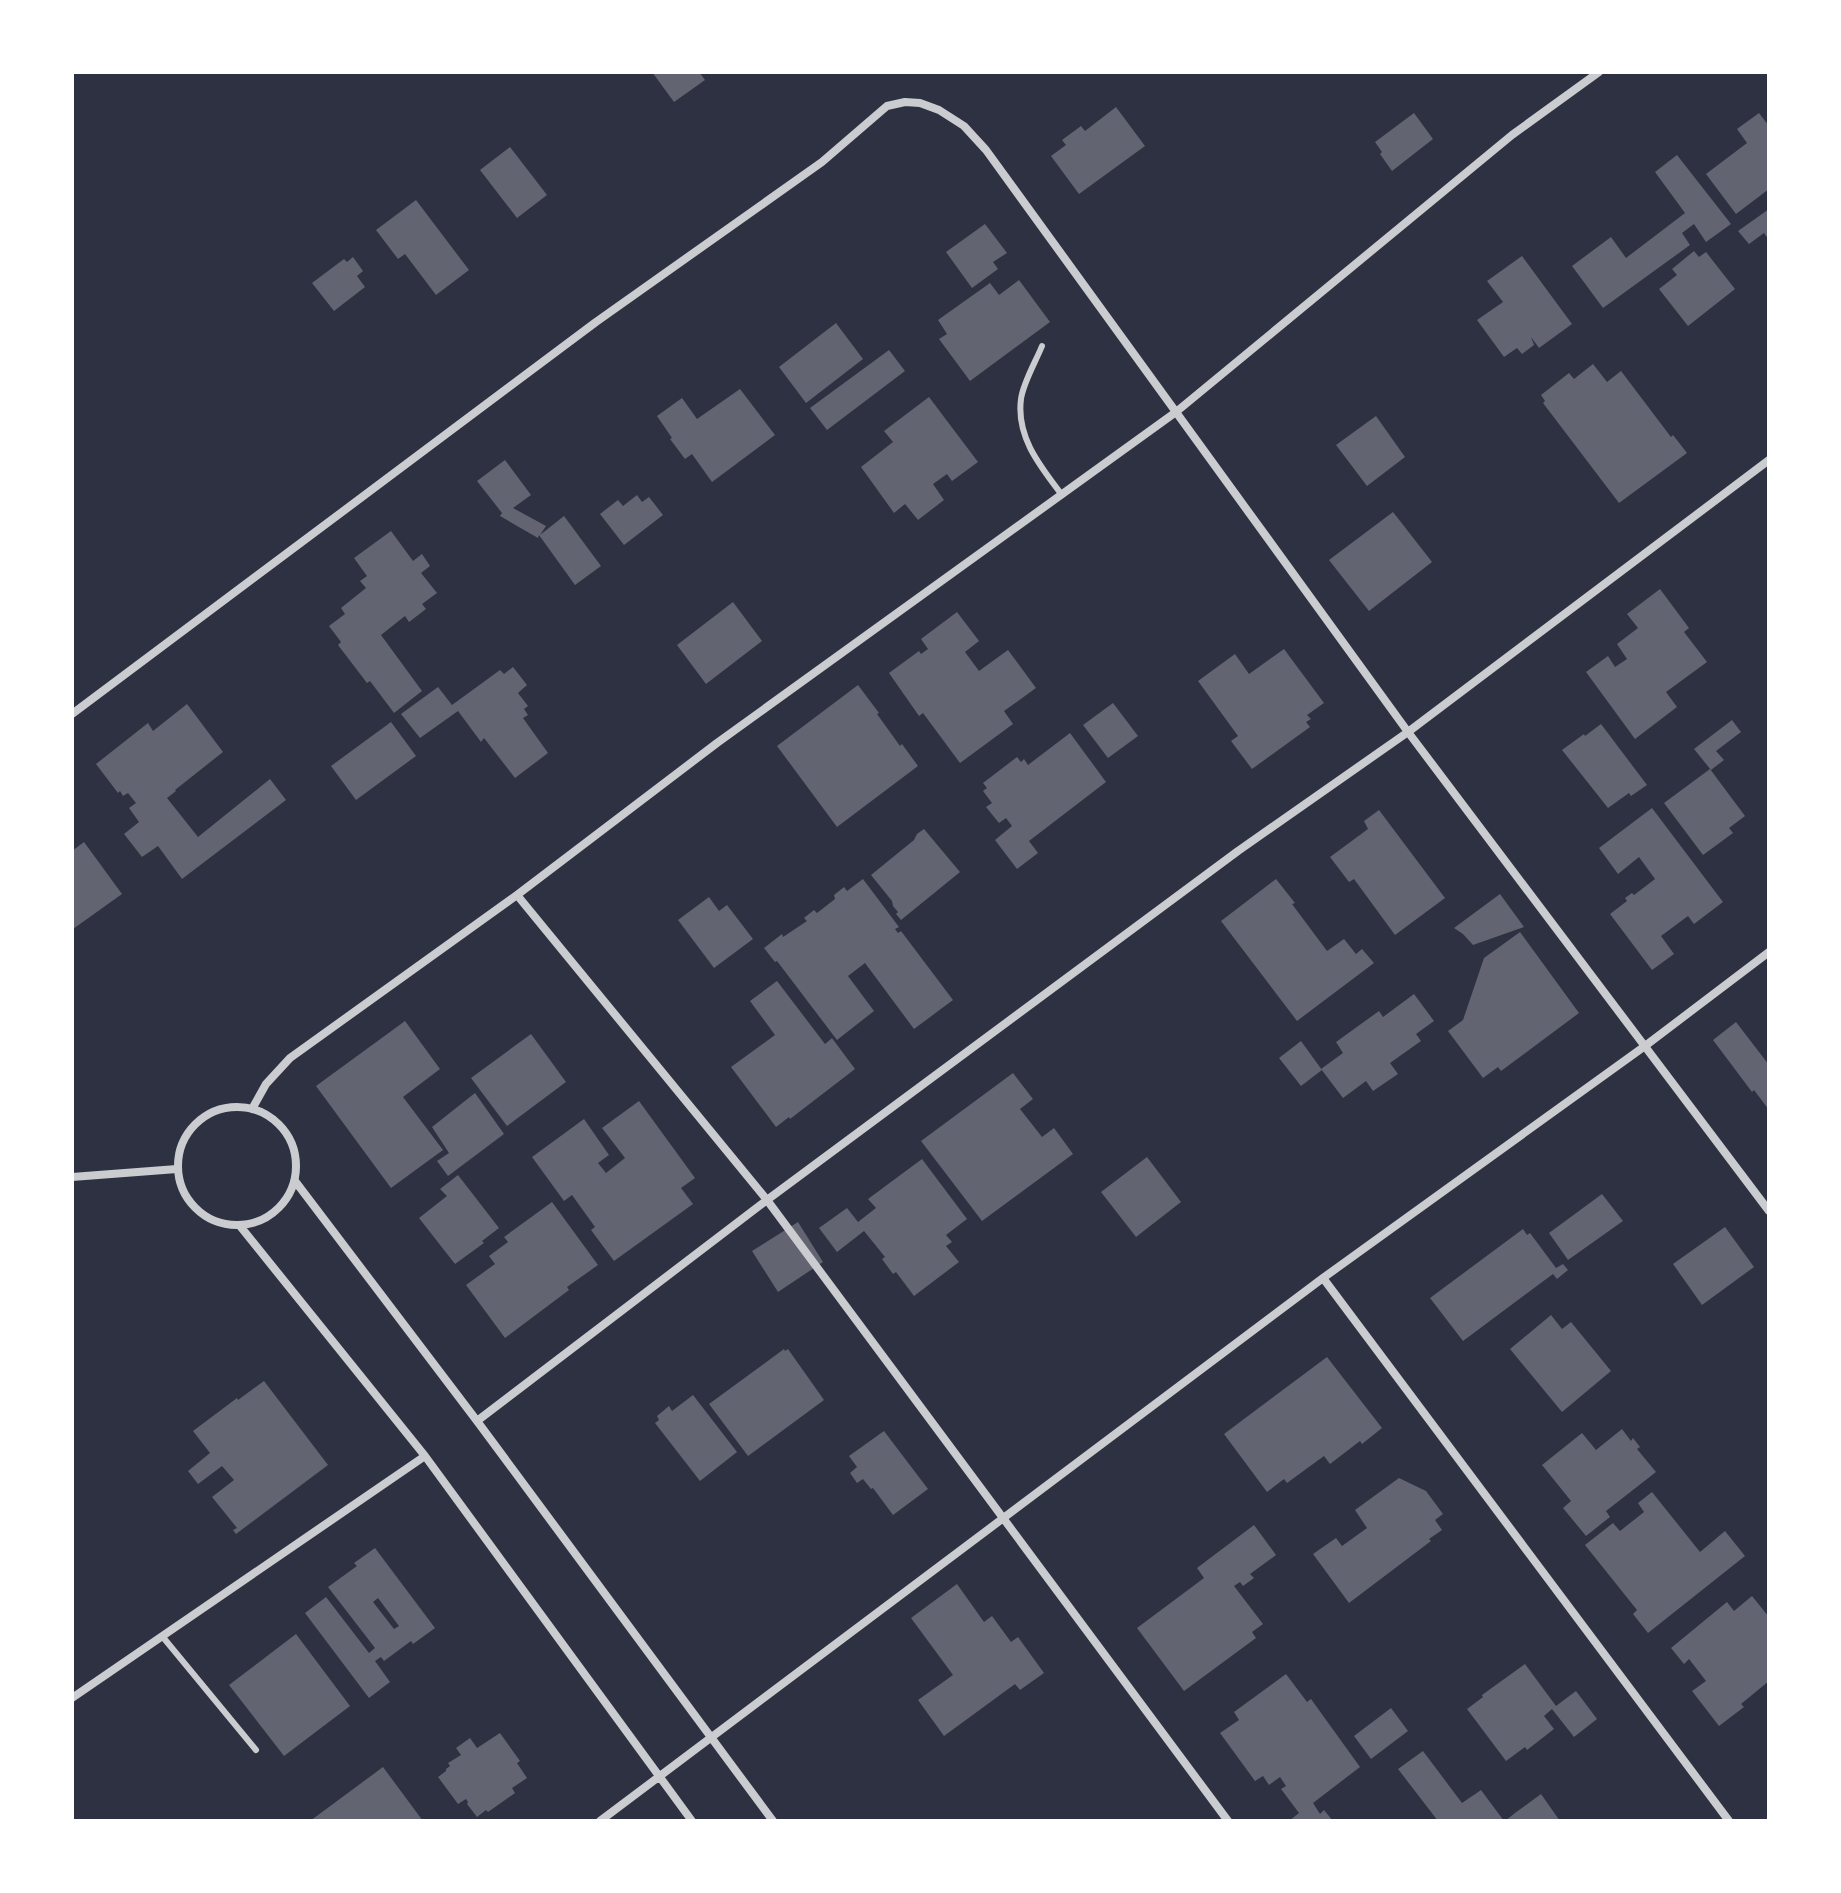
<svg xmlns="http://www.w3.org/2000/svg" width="1841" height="1893" viewBox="0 0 1841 1893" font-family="Montserrat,sans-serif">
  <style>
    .building { fill: #626471; fill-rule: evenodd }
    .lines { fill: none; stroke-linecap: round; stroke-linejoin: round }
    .service { stroke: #caccd0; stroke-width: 6 }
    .minor { stroke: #caccd0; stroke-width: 8 }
  </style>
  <rect width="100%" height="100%" fill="#2d3142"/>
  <path class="building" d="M652 72H699L705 80 674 102Z
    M1116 107 1145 146 1079 194 1051 156 1066 145 1062 140 1081 126 1085 131Z
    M1414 113 1433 139 1392 171 1380 154 1382 152 1375 142Z
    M1759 113 1769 126V189L1736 214 1706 174 1747 143 1737 129Z
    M510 147 547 195 517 218 480 170Z
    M1677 155 1731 224 1706 242 1694 224 1682 233 1690 245 1603 308 1572 266 1611 237 1626 258 1685 213 1655 172Z
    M416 200 469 270 436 295 405 254 398 259 376 230Z
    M1769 209V240L1764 233 1749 244 1738 231Z
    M985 224 1007 253 993 262 998 269 972 288 946 252Z
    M1694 251 1699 257 1706 252 1735 289 1688 326 1659 289 1677 275 1672 269Z
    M1522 256 1572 324 1539 348 1531 337 1534 345 1522 354 1517 348 1504 357 1477 320 1503 302 1487 281Z
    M353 257 363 271 357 276 365 287 334 311 312 283 344 259 347 262Z
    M1019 280 1050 322 970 381 939 339 947 334 938 320 990 283 999 295Z
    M836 323 863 359 806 403 779 367Z
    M889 350 905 371 827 430 810 408Z
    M1593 364 1607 382 1621 371 1671 437 1673 435 1687 453 1619 503 1543 403 1545 401 1541 395 1569 373 1574 379Z
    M740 389 775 435 712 482 692 454 685 459 670 439 672 438 657 416 682 398 697 419Z
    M929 397 978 462 952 481 947 474 933 484 944 500 918 520 905 504 894 513 861 467 893 442 884 431Z
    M1376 416 1405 457 1367 486 1336 445Z
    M505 460 531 495 513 508 546 526 540 535 564 516 601 566 575 585 539 535 538 538 500 516 502 513 477 481Z
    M637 495 642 502 649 497 663 515 624 545 600 514 618 500 623 506Z
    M1393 512 1432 562 1369 611 1329 560Z
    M391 531 413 561 422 554 430 566 421 573 437 593 422 604 426 609 413 619 409 622 405 616 381 635 422 691 394 713 370 681 367 683 338 645 341 642 329 626 345 614 341 608 366 588 360 581 367 576 354 558Z
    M1660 589 1689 628 1684 632 1707 662 1666 692 1677 707 1635 739 1586 672 1608 656 1615 667 1627 659 1617 644 1638 628 1627 614Z
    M733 602 762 641 706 684 677 645Z
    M957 612 979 641 965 652 979 671 1008 650 1036 688 1004 711 1013 724 960 763 923 713 919 716 889 673 919 651 921 654 928 649 921 639Z
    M1284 649 1324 703 1307 715 1311 719 1306 722 1310 727 1252 769 1231 741 1238 736 1198 681 1235 654 1249 674Z
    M513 667 527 685 518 693 528 706 524 709 528 715 523 718 548 753 515 778 484 738 481 742 458 711 420 738 401 714 438 687 452 705 500 670 504 674Z
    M858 685 879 713 877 714 900 746 902 744 918 766 837 827 777 746Z
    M1113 703 1138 736 1108 758 1083 725Z
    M187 704 223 752 175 790 176 791 167 798 198 837 270 779 286 800 182 879 158 846 142 857 124 834 139 822 129 808 136 803 128 793 123 796 120 791 118 793 96 764 148 723 153 731Z
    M1732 720 1741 732 1716 751 1724 760 1711 770 1694 749Z
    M391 722 416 756 356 800 331 766Z
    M1601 724 1647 785 1631 796 1629 793 1608 808 1562 750 1584 734 1585 736Z
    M1070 733 1106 782 1029 841 1038 853 1017 869 995 840 1012 826 1006 818 999 823 986 807 992 803 983 791 987 788 983 783 1017 757 1021 762 1024 759 1028 765Z
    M1710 769 1745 816 1729 828 1733 833 1703 855 1664 803Z
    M1652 808 1723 902 1694 924 1688 916 1661 936 1674 954 1652 970 1610 914 1627 901 1625 898 1632 893 1634 895 1655 879 1639 857 1618 874 1599 848Z
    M1379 810 1445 898 1395 935 1354 879 1349 882 1330 857 1368 829 1364 821Z
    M924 829 960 872 901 920 896 914 898 912 893 906 892 901 871 875 914 840 917 834Z
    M84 842 122 894 73 929 72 851Z
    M863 879 899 927 895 929 898 933 901 931 953 1000 914 1029 865 963 848 976 874 1011 837 1040 777 961 775 962 764 948 782 934 783 937 807 921 804 918 814 910 817 913 835 899 834 895 844 887 847 891Z
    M1276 879 1295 903 1292 904 1327 951 1344 939 1356 954 1362 949 1374 963 1297 1021 1221 921Z
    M1500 894 1524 927 1473 945 1463 934 1454 928Z
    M709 897 719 911 727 905 753 939 714 968 678 920Z
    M1520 932 1579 1013 1501 1071 1498 1067 1483 1078 1448 1031 1463 1020 1484 958Z
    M777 981 825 1044 832 1038 855 1069 790 1119 789 1117 776 1127 731 1067 775 1035 750 1001Z
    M1414 994 1434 1021 1416 1034 1421 1041 1390 1063 1398 1074 1373 1091 1366 1081 1343 1098 1321 1069 1343 1053 1336 1042 1379 1011 1383 1017Z
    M405 1021 440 1069 403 1097 443 1150 391 1188 316 1086Z
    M1736 1022 1769 1065V1110L1754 1090 1752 1092 1713 1040Z
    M531 1034 566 1082 507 1126 471 1078Z
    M1301 1041 1322 1070 1301 1086 1279 1058Z
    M1013 1073 1033 1099 1020 1109 1042 1137 1054 1128 1073 1154 982 1221 921 1141Z
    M475 1093 504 1134 448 1176 437 1161 449 1153 432 1127Z
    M639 1101 695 1178 681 1188 693 1204 614 1261 591 1230 595 1227 572 1195 564 1201 532 1157 584 1119 609 1155 598 1163 606 1173 625 1158 602 1128Z
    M1147 1157 1181 1202 1136 1237 1101 1192Z
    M922 1159 967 1219 946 1235 952 1242 946 1246 959 1262 914 1296 896 1272 893 1274 882 1259 885 1257 864 1231 837 1252 819 1228 847 1208 858 1222 876 1208 868 1199Z
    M458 1175 499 1228 482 1241 484 1243 455 1264 419 1218 447 1196 440 1189Z
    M1602 1194 1623 1221 1568 1260 1549 1233Z
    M552 1202 598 1265 567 1287 569 1290 505 1338 466 1285 495 1264 489 1256 508 1242 504 1237Z
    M798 1222 823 1262 778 1292 752 1251Z
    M1725 1227 1754 1267 1702 1305 1673 1264Z
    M1523 1229 1527 1235 1530 1233 1556 1268 1563 1264 1568 1270 1557 1279 1553 1274 1463 1341 1430 1298Z
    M1551 1315 1562 1329 1571 1322 1611 1371 1562 1412 1510 1349Z
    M784 1349 785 1351 788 1349 824 1400 748 1456 709 1404Z
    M1327 1357 1382 1428 1362 1444 1360 1441 1330 1464 1324 1456 1287 1483 1284 1479 1267 1492 1224 1434Z
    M264 1381 328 1465 236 1534 233 1530 237 1528 212 1497 234 1480 222 1466 198 1484 188 1471 210 1453 193 1431 237 1398 238 1400Z
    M693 1395 737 1452 700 1481 655 1423 659 1420 657 1416 669 1406 672 1411Z
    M1622 1429 1631 1441 1633 1438 1640 1447 1637 1449 1656 1472 1606 1511 1610 1517 1586 1536 1563 1508 1571 1501 1542 1465 1582 1433 1596 1450Z
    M884 1431 928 1489 893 1515 873 1488 871 1489 863 1479 857 1483 850 1473 857 1467 849 1456Z
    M1399 1478 1426 1491 1443 1514 1435 1520 1442 1530 1429 1539 1431 1541 1349 1603 1313 1554 1336 1538 1342 1546 1367 1528 1355 1510Z
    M1652 1492 1700 1552 1725 1531 1745 1556 1648 1633 1633 1614 1637 1610 1585 1545 1613 1523 1620 1531 1644 1512 1638 1503Z
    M1254 1525 1276 1555 1250 1574 1254 1578 1243 1586 1240 1582 1234 1586 1263 1624 1252 1632 1256 1638 1184 1691 1137 1628 1204 1578 1197 1568Z
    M375 1548 435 1628 413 1644 411 1641 384 1661 381 1657 375 1661 390 1682 369 1698 305 1613 326 1597 369 1653 375 1648 328 1587 357 1566 354 1563ZM378 1598 399 1626 394 1629 373 1602Z
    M957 1584 984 1622 992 1616 1011 1642 1018 1637 1044 1673 1020 1690 1015 1684 944 1736 918 1700 953 1675 911 1618Z
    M1752 1596 1769 1617V1681L1741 1704 1744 1707 1719 1726 1692 1691 1706 1681 1689 1659 1684 1664 1671 1648 1727 1602 1734 1611Z
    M296 1634 350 1706 284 1756 229 1685Z
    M1525 1664 1556 1706 1576 1691 1597 1719 1574 1737 1552 1709 1544 1716 1554 1729 1527 1750 1525 1747 1506 1761 1467 1709 1483 1697 1482 1695Z
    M1286 1674 1307 1702 1311 1699 1360 1767 1313 1803 1320 1814 1324 1810 1333 1821H1289L1299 1813 1281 1789 1286 1786 1280 1777 1269 1785 1263 1776 1255 1781 1220 1733 1239 1720 1234 1712Z
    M1391 1708 1408 1731 1371 1759 1354 1736Z
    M500 1733 520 1761 517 1763 527 1778 512 1788 515 1793 488 1812 486 1810 477 1817 467 1804 468 1802 466 1799 458 1804 438 1777 446 1771V1769L450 1766 448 1763 461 1755 456 1748 470 1738 477 1748Z
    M1423 1751 1462 1803 1481 1790 1504 1821H1438L1398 1769Z
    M383 1767 423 1821H310Z
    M1541 1794 1560 1821H1505L1515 1813Z"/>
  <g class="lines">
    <path class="service" d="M1042 346C1036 361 1023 383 1021 399 1016 437 1040 466 1062 495
      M162 1636 256 1750"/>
    <path class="minor" d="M72 714 596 322 822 162 887 106 905 102 920 103 939 110 964 126 986 150 1408 732 1769 1211
      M517 895 767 1200 1228 1821
      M178 1166a59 59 0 1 1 118 0a59 59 0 1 1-118 0Z
      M252 1109 266 1084 290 1058 517 895 717 743 1176 412 1512 135 1599 72
      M72 1177 177 1169
      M295 1181 477 1421 773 1821
      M240 1226 425 1456 692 1821
      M1323 1278 1729 1821
      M477 1421 767 1200 1238 851 1408 732 1769 460
      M72 1698 425 1456
      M600 1821 1323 1278 1645 1046 1769 952"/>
  </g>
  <rect width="1841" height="1893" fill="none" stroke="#ffffff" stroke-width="148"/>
</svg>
